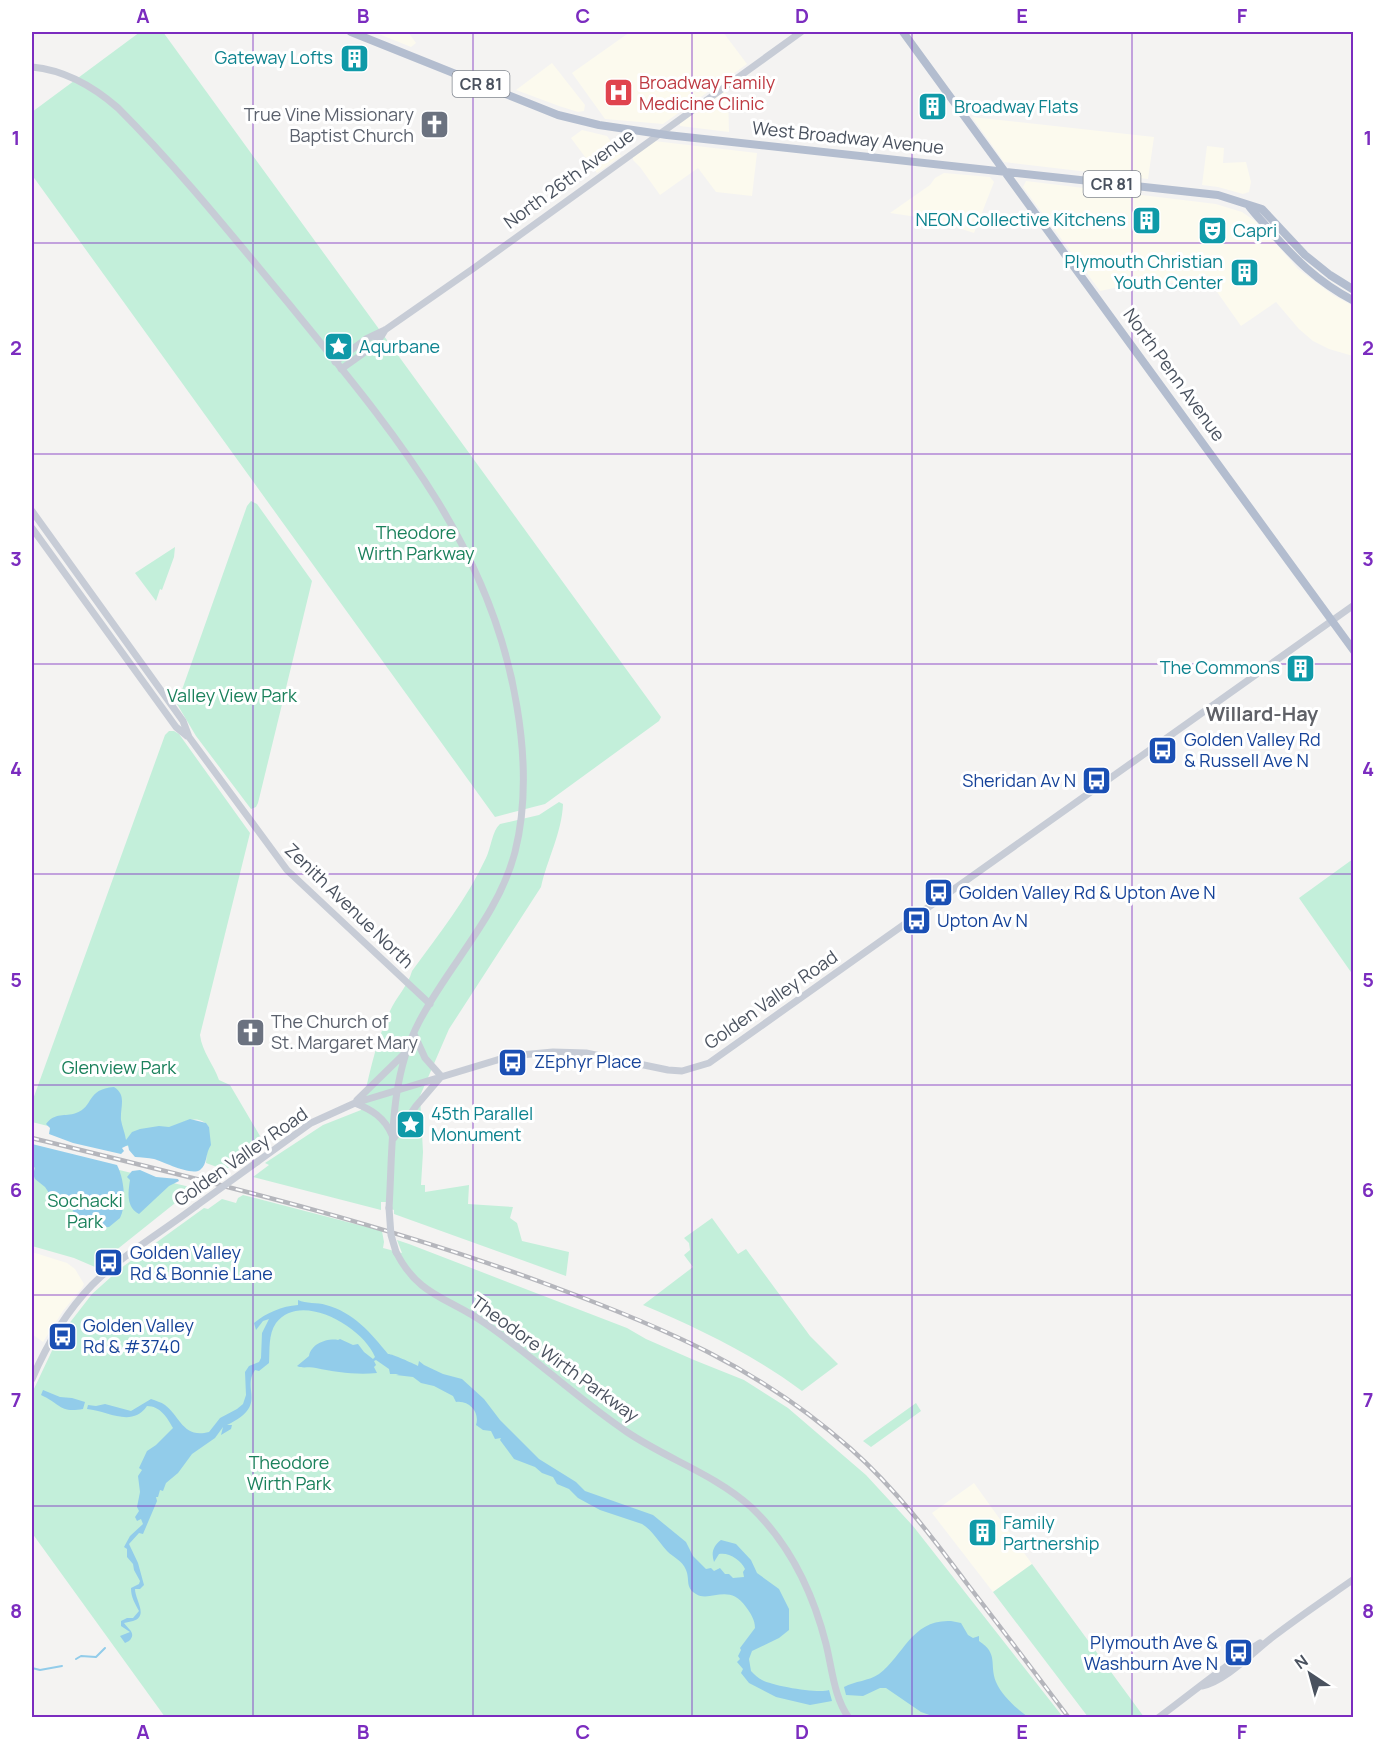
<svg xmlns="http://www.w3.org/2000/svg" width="1385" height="1749" viewBox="0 0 1385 1749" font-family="Manrope,sans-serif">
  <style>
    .commercial { fill: #fcfaee }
    .green { fill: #c3efda }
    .water { fill: #92ccea }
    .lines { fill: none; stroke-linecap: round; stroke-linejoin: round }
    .stream { stroke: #92ccea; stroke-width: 2 }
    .minor { stroke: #c7ccd6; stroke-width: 7 }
    .major { stroke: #b3bdcf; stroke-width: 8 }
    .rail-casing { stroke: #b5b6bc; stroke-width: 4.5 }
    .rail { stroke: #fff; stroke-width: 2; stroke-dasharray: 7; stroke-linecap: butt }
    .minor-bridge { stroke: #c7ccd6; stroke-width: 7 }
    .grid { fill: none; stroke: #7b2cbf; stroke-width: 1.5; stroke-opacity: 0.55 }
    .labels { text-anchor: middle; stroke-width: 6; stroke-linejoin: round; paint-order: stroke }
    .shield { fill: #fff; stroke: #80868f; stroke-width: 1.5 }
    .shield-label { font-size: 16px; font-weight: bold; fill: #4a525f }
    .culture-label { font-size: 18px; fill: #0d838f; stroke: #fff; text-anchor: start }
    .health-label { font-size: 18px; fill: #be3a42; stroke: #fff; text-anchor: start }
    .worship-label { font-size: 18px; fill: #5b616d; stroke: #fff; text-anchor: end }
    .street-label { font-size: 18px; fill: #4a525f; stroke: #fff }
    .park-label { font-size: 18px; fill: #1b815c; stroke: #fff }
    .transit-label { font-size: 18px; fill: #164399; stroke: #fff; text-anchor: start }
    .neighbourhood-label { font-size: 20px; font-weight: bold; fill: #5f6167; stroke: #fff }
    .neatline { fill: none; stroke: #7b2cbf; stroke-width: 2 }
    .grid-label { font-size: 20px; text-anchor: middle; font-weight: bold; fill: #7b2cbf }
  </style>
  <rect width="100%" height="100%" fill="#f4f3f2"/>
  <path class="commercial" d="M374 32H408L416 43 411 47Z
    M630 32H723L747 64 663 124 605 119 572 73Z
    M552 63 585 105 584 111 578 112 559 106 516 90Z
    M724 90 728 96 729 132 680 126V122Z
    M972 117 1154 137 1148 179 1004 162Z
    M582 130 607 136 621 156 597 173 571 138Z
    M654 141 757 153 752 196 716 192 698 168 660 195 640 167 633 160V156Z
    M1207 146 1224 148 1223 163 1246 162 1251 182 1249 192 1243 194 1218 187 1202 185Z
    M944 173 990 177 994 182 974 233 931 219 890 213 930 185 935 178Z
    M1026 181 1216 204 1242 212 1258 223 1298 269 1333 295 1353 306V356L1329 349 1313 341 1299 329 1276 302 1241 326 1215 289 1208 287 1164 282H1142L1100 291 1023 187Z
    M32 1252 67 1263 75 1269 84 1284 82 1288 63 1311 43 1342 32 1334Z
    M974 1483 1032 1564 993 1592 932 1513Z"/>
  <path class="green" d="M140 32H163L661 717 659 721 545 804 495 817 32 175V112Z
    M251 501 257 504 312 581 258 803 256 807 251 809 196 736 177 704 247 506Z
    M175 547 174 557 162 590 160 589 156 601 135 573Z
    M169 731H174L179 734 250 833 200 1035C202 1052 214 1065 219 1080L230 1085 260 1136 244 1158 225 1170 206 1163 209 1127C201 1116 190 1119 179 1124L171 1157 32 1122V1102L165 735Z
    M559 802 563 804C562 832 547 860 541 887L449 1029 420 1096 423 1152 421 1185H425V1192L469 1185 468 1204 513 1207 510 1218 517 1223 522 1241 569 1252 566 1276 394 1214V1210L386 1207V1202H381V1210L253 1177 269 1165 265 1163 323 1125 361 1110C369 1077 375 1043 390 1011 396 997 408 986 412 971 439 934 467 899 486 858 491 848 492 831 500 824L539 815Z
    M1353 859V975L1299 898Z
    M32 1149 194 1188 95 1267 74 1258 32 1246Z
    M243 1195 382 1231 384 1242 383 1248 402 1253 397 1240 409 1244 627 1328 646 1339 694 1360 744 1380 788 1408 866 1475 913 1526 1063 1717H165L32 1533V1393L58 1338 92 1294 121 1268 204 1208 208 1209 222 1199 236 1203 238 1198Z
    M712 1218 738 1254 746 1249 810 1336 838 1364 802 1391C754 1355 698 1328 643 1305L693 1267 684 1255 690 1250 689 1243 684 1238Z
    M916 1403 921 1411 871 1447 863 1441Z
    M1032 1564 1144 1717H1088L993 1592Z"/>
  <path class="water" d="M114 1087C127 1095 120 1107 121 1120 122 1126 125 1133 126 1140L132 1132 140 1129 159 1126 169 1127 190 1119 206 1123 209 1127 211 1145C205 1153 208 1164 200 1170 191 1176 164 1162 154 1159 148 1158 141 1157 135 1157L129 1150 128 1145 122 1148 124 1151 121 1154 73 1143 49 1134 50 1128 46 1124C55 1112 65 1117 76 1113 94 1107 86 1089 114 1087Z
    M32 1144 117 1165C124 1178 127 1204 120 1218L109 1227 96 1228 88 1226 80 1222 68 1203 55 1202 45 1187 35 1179 33 1174 35 1168 32 1165Z
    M140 1170 156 1177 178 1179 179 1181 169 1186 139 1214C126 1207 128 1193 130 1180L127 1177 132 1171Z
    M298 1300C306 1304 317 1302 326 1305 353 1312 371 1333 388 1354 393 1354 412 1363 418 1366L419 1361 424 1365 443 1374 462 1379 484 1399 500 1420 539 1459 576 1482 585 1491 653 1515 686 1542 693 1556 706 1569 711 1568 714 1571 720 1568 725 1574H729L733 1578 744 1577 743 1572 745 1569C741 1560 729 1552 719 1554L714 1562C711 1553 713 1546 721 1540L736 1544 751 1560 757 1573 779 1589 789 1609V1630L779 1638 752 1651 749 1659 751 1671C754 1674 758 1678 762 1680 773 1686 819 1694 829 1690L832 1701 810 1705 776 1697 749 1683 741 1673 743 1669 737 1662 740 1659 738 1656 741 1650 740 1648 755 1628C755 1620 751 1614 746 1607 729 1582 710 1603 696 1594 685 1588 690 1579 686 1570 682 1560 674 1558 667 1551 658 1541 653 1531 642 1524L600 1510 578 1498 569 1489 557 1484 553 1477 542 1473 535 1467 514 1459 500 1440 501 1438 495 1439 491 1431 483 1430 476 1425C480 1413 470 1400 456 1402L453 1396 434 1386 421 1383 413 1377 396 1375 399 1374H390L389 1369 376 1360 374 1361 376 1365 374 1367 377 1373C355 1375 336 1372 316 1368 309 1366 303 1369 297 1366L309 1356C311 1344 327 1338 338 1340L340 1339 353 1345 358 1344 364 1352 373 1359 375 1357C364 1328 301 1290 276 1323 268 1335 270 1349 269 1363L259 1371 255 1370C241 1390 269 1405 227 1425H232L231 1429 221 1435 223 1427 215 1438 192 1454 178 1473 166 1483 163 1491 160 1490 158 1497H156L157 1501 143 1534 139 1533 129 1544 138 1563 144 1585 140 1589H135C135 1600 149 1616 133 1621 130 1622 127 1622 124 1623 128 1629 137 1633 129 1641L125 1643 120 1636 130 1632 121 1626V1621L127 1618H133L139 1611C135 1603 131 1598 131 1588L139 1584 140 1581 134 1570 133 1564 127 1557V1549L124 1547 130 1536 143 1524 141 1519 137 1521 135 1517 139 1511 137 1507 140 1492 138 1476 142 1470 139 1468 147 1451 156 1445 173 1428C167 1417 160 1406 147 1406 132 1428 108 1411 87 1409L88 1405 96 1406 105 1404 131 1411 151 1399C156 1401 161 1402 165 1405 180 1416 183 1439 209 1432L220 1418 237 1409 243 1404 246 1395 245 1372 249 1366 259 1362 261 1358 262 1333 269 1319 263 1321 256 1330 254 1323C266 1313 282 1306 298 1305Z
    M43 1390 60 1397 72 1398 85 1402 83 1409C59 1413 61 1404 41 1395Z
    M951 1621 961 1623 968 1635 973 1638 979 1636V1641C999 1654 989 1664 996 1682 1002 1696 1017 1709 1028 1717H935L921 1712 886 1688H880L863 1696 846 1695 844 1687C855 1681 869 1681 879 1674 904 1655 912 1619 951 1621Z"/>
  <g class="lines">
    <path class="stream" d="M76 1659 81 1656 96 1657 105 1648
      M32 1668 40 1670 62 1666"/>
    <path class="minor" d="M32 67C64 70 94 87 118 108 179 169 234 238 289 304 390 428 491 544 517 707 525 755 527 804 515 852 498 917 449 964 419 1022 389 1079 393 1146 389 1208
      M335 362 366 339 385 330 474 268 801 32
      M341 369C356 358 376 347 385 330
      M32 511 183 721 189 737 287 870 430 1004
      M32 528 176 727 187 736
      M414 1034 425 1058 441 1076
      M357 1100 405 1053
      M355 1103C372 1110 384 1117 392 1135
      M394 1138 416 1106 440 1078
      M257 1162 311 1123 355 1103 510 1056 553 1052 586 1053 668 1070 682 1071 709 1063 1354 605
      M396 1252C419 1297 448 1297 486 1324 535 1358 578 1399 627 1432 667 1459 714 1474 751 1507 790 1544 813 1593 826 1644 832 1668 834 1698 849 1718
      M32 1379C47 1344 65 1313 92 1285 122 1255 162 1232 196 1206
      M1202 1686C1226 1681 1254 1651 1274 1636 1300 1616 1327 1598 1354 1579
      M1158 1718C1192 1693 1224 1666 1260 1643"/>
    <path class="major" d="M351 32 558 115 599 125 667 135 1218 195 1262 209 1305 255 1330 275 1354 290
      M903 32 1354 651
      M1249 206C1255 214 1261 220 1267 227 1295 259 1316 281 1354 301"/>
    <defs>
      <path id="rail" d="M32 1138C206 1181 380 1222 549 1285 662 1327 759 1367 851 1449 896 1489 932 1537 968 1585 1002 1629 1035 1673 1069 1718"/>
    </defs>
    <use href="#rail" class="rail-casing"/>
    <use href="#rail" class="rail"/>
    <path class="minor-bridge" d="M196 1206 257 1162
      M389 1208 391 1235 396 1252"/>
  </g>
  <path class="grid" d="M253 32V1718M473 32V1718M692 32V1718M912 32V1718M1132 32V1718M32 243H1354M32 454H1354M32 664H1354M32 874H1354M32 1085H1354M32 1295H1354M32 1506H1354"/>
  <defs>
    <symbol id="building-square" viewBox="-11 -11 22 22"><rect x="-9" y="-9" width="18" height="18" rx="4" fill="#0f9aa8" stroke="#fff"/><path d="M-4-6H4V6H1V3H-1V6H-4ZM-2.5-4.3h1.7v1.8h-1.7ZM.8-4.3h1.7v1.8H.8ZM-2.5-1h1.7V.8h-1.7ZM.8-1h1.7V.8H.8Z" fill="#fff"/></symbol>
    <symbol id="hospital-square" viewBox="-11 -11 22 22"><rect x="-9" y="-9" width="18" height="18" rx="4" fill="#e0444e" stroke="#fff"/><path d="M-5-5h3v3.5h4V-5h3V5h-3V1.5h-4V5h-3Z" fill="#fff"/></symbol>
    <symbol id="church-square" viewBox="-11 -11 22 22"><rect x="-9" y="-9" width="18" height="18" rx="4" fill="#6b7280" stroke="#fff"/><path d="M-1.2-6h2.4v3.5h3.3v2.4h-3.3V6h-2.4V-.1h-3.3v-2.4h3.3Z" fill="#fff"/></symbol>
    <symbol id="theatre-square" viewBox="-11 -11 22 22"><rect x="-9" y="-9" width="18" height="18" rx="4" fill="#0f9aa8" stroke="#fff"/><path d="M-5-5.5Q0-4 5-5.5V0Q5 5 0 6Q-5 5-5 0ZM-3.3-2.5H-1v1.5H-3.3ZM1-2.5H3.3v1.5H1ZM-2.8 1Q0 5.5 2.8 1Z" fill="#fff"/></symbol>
    <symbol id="sight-square" viewBox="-11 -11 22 22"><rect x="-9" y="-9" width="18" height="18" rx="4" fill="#0f9aa8" stroke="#fff"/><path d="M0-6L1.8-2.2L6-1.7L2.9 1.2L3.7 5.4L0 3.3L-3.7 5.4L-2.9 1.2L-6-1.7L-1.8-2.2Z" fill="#fff"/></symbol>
    <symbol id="bus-square" viewBox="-11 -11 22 22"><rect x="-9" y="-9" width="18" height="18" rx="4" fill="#1a4fb4" stroke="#fff"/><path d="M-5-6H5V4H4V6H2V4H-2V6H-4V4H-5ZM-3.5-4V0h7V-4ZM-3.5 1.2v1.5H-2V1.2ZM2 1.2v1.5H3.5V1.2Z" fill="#fff"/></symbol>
  </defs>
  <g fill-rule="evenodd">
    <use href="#building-square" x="338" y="42" width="33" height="33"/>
    <use href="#hospital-square" x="602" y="76" width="33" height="33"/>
    <use href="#building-square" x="916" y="90" width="33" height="33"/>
    <use href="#church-square" x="418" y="108" width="33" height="33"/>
    <use href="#building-square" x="1130" y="204" width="33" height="33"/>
    <use href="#theatre-square" x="1196" y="214" width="33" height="33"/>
    <use href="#building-square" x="1228" y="256" width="33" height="33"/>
    <use href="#sight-square" x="322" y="330" width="33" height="33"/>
    <use href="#building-square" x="1284" y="652" width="33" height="33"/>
    <use href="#bus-square" x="1146" y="734" width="33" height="33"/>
    <use href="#bus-square" x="1080" y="764" width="33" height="33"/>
    <use href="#bus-square" x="922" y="876" width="33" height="33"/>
    <use href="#bus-square" x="900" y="904" width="33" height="33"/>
    <use href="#church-square" x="234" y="1016" width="33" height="33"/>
    <use href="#bus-square" x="496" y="1046" width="33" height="33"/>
    <use href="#sight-square" x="394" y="1108" width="33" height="33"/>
    <use href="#bus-square" x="92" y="1246" width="33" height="33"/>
    <use href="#bus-square" x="46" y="1320" width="33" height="33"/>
    <use href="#building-square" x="966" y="1516" width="33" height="33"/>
    <use href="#bus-square" x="1222" y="1636" width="33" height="33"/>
  </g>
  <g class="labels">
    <g class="shield">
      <rect x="452.5" y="71" width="57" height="26" rx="4.5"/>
      <rect x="1083.5" y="171" width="57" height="26" rx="4.5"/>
    </g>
    <g class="shield-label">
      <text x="481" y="90">CR 81</text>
      <text x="1112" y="190">CR 81</text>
    </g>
    <g class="culture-label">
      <text x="333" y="64" text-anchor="end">Gateway Lofts</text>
      <text x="954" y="113">Broadway Flats</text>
      <text x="1126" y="226" text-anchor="end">NEON Collective Kitchens</text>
      <text x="1233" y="237">Capri</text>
      <text x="1223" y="268" text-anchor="end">Plymouth Christian<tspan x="1223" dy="21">Youth Center</tspan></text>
      <text x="359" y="353">Aqurbane</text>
      <text x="1280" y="674" text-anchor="end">The Commons</text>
      <text x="431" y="1120">45th Parallel<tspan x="431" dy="21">Monument</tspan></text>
      <text x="1003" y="1529">Family<tspan x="1003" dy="21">Partnership</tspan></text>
    </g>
    <g class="health-label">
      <text x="639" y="89">Broadway Family<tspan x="639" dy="21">Medicine Clinic</tspan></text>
    </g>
    <g class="worship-label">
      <text x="414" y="121">True Vine Missionary<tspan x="414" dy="21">Baptist Church</tspan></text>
      <text x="271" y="1028" text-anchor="start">The Church of<tspan x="271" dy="21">St. Margaret Mary</tspan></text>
    </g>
    <g class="street-label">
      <text transform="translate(848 138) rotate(6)" y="6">West Broadway Avenue</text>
      <text transform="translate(569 179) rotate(-36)" y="6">North 26th Avenue</text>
      <text transform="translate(1174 375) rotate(54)" y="6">North Penn Avenue</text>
      <text transform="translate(349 906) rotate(44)" y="6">Zenith Avenue North</text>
      <text transform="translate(771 1000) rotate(-35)" y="6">Golden Valley Road</text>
      <text transform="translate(241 1157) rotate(-35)" y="6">Golden Valley Road</text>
      <text transform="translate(555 1359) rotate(36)" y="6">Theodore Wirth Parkway</text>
    </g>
    <g class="park-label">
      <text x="416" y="539">Theodore<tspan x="416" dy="21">Wirth Parkway</tspan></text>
      <text x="232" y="702">Valley View Park</text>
      <text x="119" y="1074">Glenview Park</text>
      <text x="85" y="1207">Sochacki<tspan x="85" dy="21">Park</tspan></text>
      <text x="289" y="1469">Theodore<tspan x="289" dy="21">Wirth Park</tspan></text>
    </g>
    <g class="transit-label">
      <text x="1184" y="746">Golden Valley Rd<tspan x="1184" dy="21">&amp; Russell Ave N</tspan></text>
      <text x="1076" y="787" text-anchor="end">Sheridan Av N</text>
      <text x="959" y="899">Golden Valley Rd &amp; Upton Ave N</text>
      <text x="937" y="927">Upton Av N</text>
      <text x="534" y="1068">ZEphyr Place</text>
      <text x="130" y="1259">Golden Valley<tspan x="130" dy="21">Rd &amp; Bonnie Lane</tspan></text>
      <text x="83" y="1332">Golden Valley<tspan x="83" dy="21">Rd &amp; #3740</tspan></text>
      <text x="1218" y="1649" text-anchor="end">Plymouth Ave &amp;<tspan x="1218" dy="21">Washburn Ave N</tspan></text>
    </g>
    <g class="neighbourhood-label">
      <text x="1262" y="721">Willard-Hay</text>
    </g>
  </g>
  <rect width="1385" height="1749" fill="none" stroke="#ffffff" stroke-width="66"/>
  <g transform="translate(1310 1674) rotate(324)" stroke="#ffffff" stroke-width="4.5" paint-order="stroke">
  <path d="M0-4.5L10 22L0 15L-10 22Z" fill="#4a525f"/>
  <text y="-9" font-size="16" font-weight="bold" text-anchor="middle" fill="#4a525f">N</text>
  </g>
  <rect x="33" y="33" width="1319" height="1683" class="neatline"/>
  <g class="grid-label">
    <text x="143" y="23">A</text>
    <text x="363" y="23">B</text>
    <text x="583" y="23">C</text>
    <text x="802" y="23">D</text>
    <text x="1022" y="23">E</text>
    <text x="1242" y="23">F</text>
    <text x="16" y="145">1</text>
    <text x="1368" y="145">1</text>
    <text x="16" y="355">2</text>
    <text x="1368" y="355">2</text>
    <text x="16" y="566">3</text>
    <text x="1368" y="566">3</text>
    <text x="16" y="776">4</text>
    <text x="1368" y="776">4</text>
    <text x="16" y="987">5</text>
    <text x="1368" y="987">5</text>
    <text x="16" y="1197">6</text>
    <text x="1368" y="1197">6</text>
    <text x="16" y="1407">7</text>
    <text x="1368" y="1407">7</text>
    <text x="16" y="1618">8</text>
    <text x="1368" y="1618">8</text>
    <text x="143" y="1739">A</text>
    <text x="363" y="1739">B</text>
    <text x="583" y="1739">C</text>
    <text x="802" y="1739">D</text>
    <text x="1022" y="1739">E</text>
    <text x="1242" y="1739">F</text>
  </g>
</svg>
